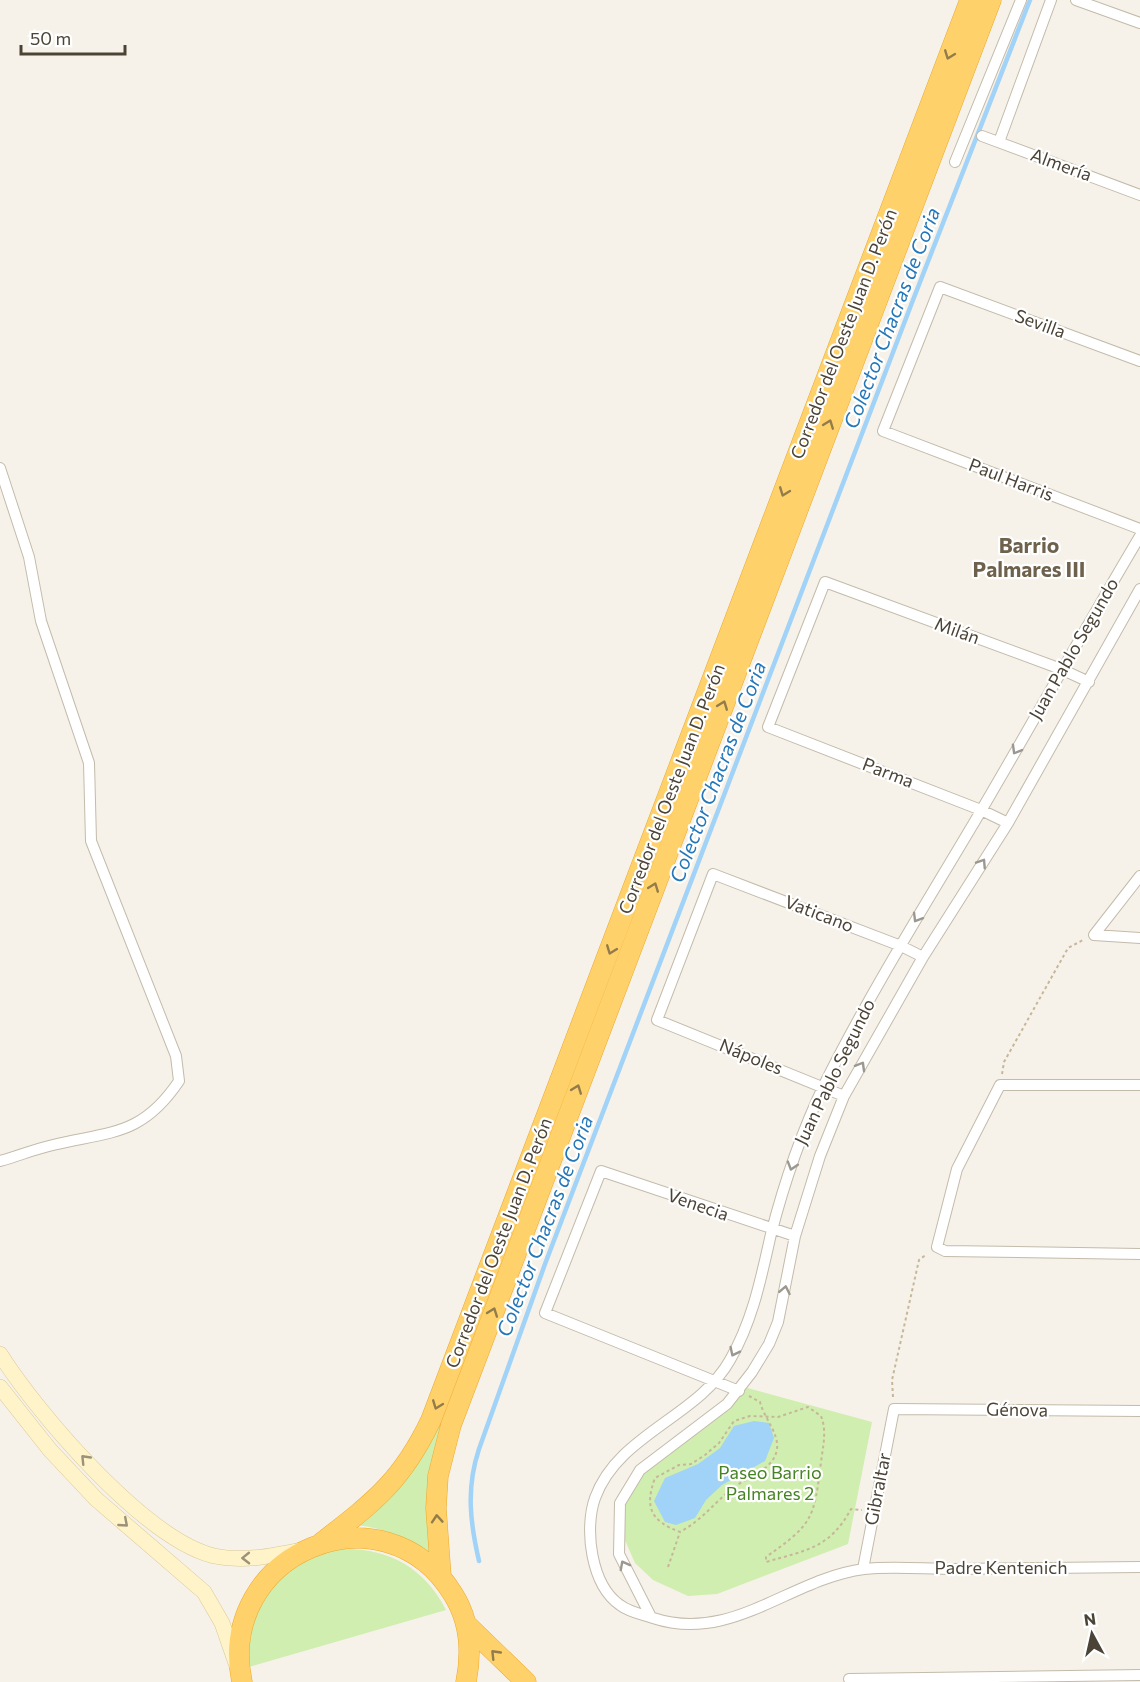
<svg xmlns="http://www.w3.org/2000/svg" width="1140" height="1682" viewBox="0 0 1140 1682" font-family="Commissioner,sans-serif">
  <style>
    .green { fill: #d0eeaf }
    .water { fill: #a1d2f7 }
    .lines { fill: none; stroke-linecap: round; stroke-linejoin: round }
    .stream { stroke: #a1d2f7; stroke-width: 4.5 }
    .street-casing { stroke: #c3bbab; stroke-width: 12 }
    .secondary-casing { stroke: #dac995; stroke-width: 16 }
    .highway-casing { stroke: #ecaa2d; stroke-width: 21 }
    .path { stroke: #c6b79a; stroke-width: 2; stroke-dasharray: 3 3; stroke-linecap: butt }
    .street { stroke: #fff; stroke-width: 10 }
    .secondary { stroke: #fff3ca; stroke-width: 15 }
    .highway { stroke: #ffd16b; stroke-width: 20 }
    .oneway { stroke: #937c4b }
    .oneway2 { stroke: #9c9890 }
    .oneway3 { stroke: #9c9279 }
    .labels { text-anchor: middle; stroke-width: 4.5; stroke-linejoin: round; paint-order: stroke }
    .street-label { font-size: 18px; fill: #4b4336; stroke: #fff }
    .park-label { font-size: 18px; fill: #458323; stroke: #fff }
    .water-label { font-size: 20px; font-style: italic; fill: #2377b9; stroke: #fff }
    .quarter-label { font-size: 21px; font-weight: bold; fill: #6f624d; stroke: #fff }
  </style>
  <rect width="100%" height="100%" fill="#f6f2e9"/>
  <path class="green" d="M744 1387 872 1422 848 1544 717 1594 688 1596 653 1580 635 1563 624 1538 623 1508 637 1476Z
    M439 1418 443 1419 430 1479 433 1556C409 1539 386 1528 356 1525Z
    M338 1549C385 1547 424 1566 446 1610L249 1667C247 1622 263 1585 302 1561 312 1555 327 1553 338 1549Z"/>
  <path class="water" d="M754 1421 769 1423 774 1438 765 1461 722 1485 706 1500 695 1518 676 1525 665 1522 654 1501 665 1478 698 1464 720 1448 734 1426Z"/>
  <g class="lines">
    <path class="stream" d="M479 1561C470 1522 466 1488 479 1449L545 1264 913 300 1030 0"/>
    <defs>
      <path id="street" d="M1076 0 1140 23
        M982 136 1140 195
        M999 142 1051 0
        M955 162 1021 0
        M1140 361 940 287 883 431 1140 529
        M0 468 29 557 41 621 89 763 91 841 176 1056 179 1081C142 1136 111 1131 53 1145 35 1149 18 1156 0 1161
        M1140 536C1084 630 1031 726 975 821 924 907 870 993 825 1083 802 1131 784 1183 771 1234 761 1278 753 1320 730 1360 698 1417 618 1434 595 1498 584 1529 591 1585 620 1605 629 1612 641 1614 653 1618 732 1644 789 1579 864 1569 893 1566 924 1569 953 1569 1015 1568 1078 1568 1140 1567
        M1008 823 981 810 768 727 825 582 1061 669 1089 682
        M1140 876 1094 935 1140 938
        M1140 1085H1000L957 1169 937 1247 945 1251 1140 1254
        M844 1096 657 1020 713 874 901 946 923 957
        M739 1391 545 1313 601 1171 795 1236
        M863 1569 894 1409 1140 1411
        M651 1617 619 1554 620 1503 640 1470 727 1404 752 1372 769 1344 778 1322 795 1236 820 1156 844 1096 923 957 1008 823 1140 589
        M849 1679 1140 1675"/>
      <path id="secondary" d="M0 1354C38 1414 145 1539 214 1556 243 1562 272 1556 301 1550
        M0 1387 50 1450 96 1499 204 1592 222 1623 237 1666"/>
      <path id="highway" d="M321 1543C374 1502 402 1481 431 1420L970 0
        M441 1577 436 1508 438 1476 451 1425 991 0
        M466 1624 526 1682
        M242 1682C215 1553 384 1482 453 1594 470 1621 472 1652 466 1682"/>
    </defs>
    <use href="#street" class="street-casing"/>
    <use href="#secondary" class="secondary-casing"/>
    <use href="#highway" class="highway-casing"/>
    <path class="path" d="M1002 1074 1004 1062 1068 948 1083 940
      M749 1396 760 1402C764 1418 779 1433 777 1449 774 1470 747 1477 733 1488 714 1503 702 1520 680 1532 651 1521 644 1508 655 1478L679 1465 691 1464 705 1455 719 1443 734 1421 750 1416 778 1417 808 1407 821 1416C827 1431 823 1446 821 1462 814 1519 813 1524 766 1557V1562C807 1550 830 1548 851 1509L862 1510
      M893 1397 892 1380 919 1260 927 1254
      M668 1567 680 1532"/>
    <use href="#street" class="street"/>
    <use href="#secondary" class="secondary"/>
    <use href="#highway" class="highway"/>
  </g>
  <defs><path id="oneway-chevron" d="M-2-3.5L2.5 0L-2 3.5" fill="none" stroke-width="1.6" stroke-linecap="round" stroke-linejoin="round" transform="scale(1.5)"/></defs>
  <g class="oneway">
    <use href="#oneway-chevron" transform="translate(949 55) rotate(111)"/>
    <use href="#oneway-chevron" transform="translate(829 424) rotate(-69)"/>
    <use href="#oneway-chevron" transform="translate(784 492) rotate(111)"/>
    <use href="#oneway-chevron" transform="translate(723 705) rotate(-69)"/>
    <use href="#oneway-chevron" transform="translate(654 887) rotate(-69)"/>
    <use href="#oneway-chevron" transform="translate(611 950) rotate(111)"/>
    <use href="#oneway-chevron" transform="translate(577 1089) rotate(-69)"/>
    <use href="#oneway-chevron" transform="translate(493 1312) rotate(-70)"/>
    <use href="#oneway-chevron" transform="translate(437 1405) rotate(111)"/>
    <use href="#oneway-chevron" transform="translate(437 1519) rotate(-94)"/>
    <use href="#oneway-chevron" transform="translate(495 1654) rotate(-134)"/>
  </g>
  <g class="oneway2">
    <use href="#oneway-chevron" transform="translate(1016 750) rotate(120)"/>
    <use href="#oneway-chevron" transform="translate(982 863) rotate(-57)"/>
    <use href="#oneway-chevron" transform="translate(917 918) rotate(121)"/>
    <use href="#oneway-chevron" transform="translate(861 1066) rotate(-60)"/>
    <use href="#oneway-chevron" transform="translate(792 1166) rotate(107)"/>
    <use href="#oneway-chevron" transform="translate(785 1290) rotate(-79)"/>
    <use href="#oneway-chevron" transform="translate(734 1352) rotate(116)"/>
    <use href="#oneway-chevron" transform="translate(624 1565) rotate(-118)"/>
  </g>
  <g class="oneway3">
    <use href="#oneway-chevron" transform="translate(85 1459) rotate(-134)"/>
    <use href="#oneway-chevron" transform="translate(124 1523) rotate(41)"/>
    <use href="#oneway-chevron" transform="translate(246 1558) rotate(179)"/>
  </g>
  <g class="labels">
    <g class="street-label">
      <text transform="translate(1061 165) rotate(20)" y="6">Almería</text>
      <text transform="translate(1040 324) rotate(20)" y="6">Sevilla</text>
      <text transform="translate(844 334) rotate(-69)" y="6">Corredor del Oeste Juan D. Perón</text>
      <text transform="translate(1011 480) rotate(21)" y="6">Paul Harris</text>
      <text transform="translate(957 631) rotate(20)" y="6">Milán</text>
      <text transform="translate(1074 649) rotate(-60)" y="6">Juan Pablo Segundo</text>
      <text transform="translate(888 773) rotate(21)" y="6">Parma</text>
      <text transform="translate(672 789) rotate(-69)" y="6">Corredor del Oeste Juan D. Perón</text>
      <text transform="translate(819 914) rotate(21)" y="6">Vaticano</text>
      <text transform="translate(751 1057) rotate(22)" y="6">Nápoles</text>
      <text transform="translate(835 1072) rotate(-64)" y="6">Juan Pablo Segundo</text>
      <text transform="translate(698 1205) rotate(19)" y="6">Venecia</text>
      <text transform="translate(499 1243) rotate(-69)" y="6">Corredor del Oeste Juan D. Perón</text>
      <text transform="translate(1017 1410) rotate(1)" y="6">Génova</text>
      <text transform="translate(878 1489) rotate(-79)" y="6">Gibraltar</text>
      <text x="1001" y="1574">Padre Kentenich</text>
    </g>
    <g class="park-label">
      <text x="770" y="1479">Paseo Barrio<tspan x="770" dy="21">Palmares 2</tspan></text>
    </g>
    <g class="water-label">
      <text transform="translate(892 318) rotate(-69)" y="7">Colector Chacras de Coria</text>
      <text transform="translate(718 772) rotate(-69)" y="7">Colector Chacras de Coria</text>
      <text transform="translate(545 1226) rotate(-69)" y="7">Colector Chacras de Coria</text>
    </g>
    <g class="quarter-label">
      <text x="1029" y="553">Barrio<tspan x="1029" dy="24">Palmares III</tspan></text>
    </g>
  </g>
  <g transform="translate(1092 1634) rotate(352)" stroke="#ffffff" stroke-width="4.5" paint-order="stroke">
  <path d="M0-4.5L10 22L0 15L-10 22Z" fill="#4b4336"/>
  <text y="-9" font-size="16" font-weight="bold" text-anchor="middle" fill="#4b4336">N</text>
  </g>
  <path d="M21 45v9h104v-9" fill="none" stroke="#4b4336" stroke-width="3"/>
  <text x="30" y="45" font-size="18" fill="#4b4336" stroke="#ffffff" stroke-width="4.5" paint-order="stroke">50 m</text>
</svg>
